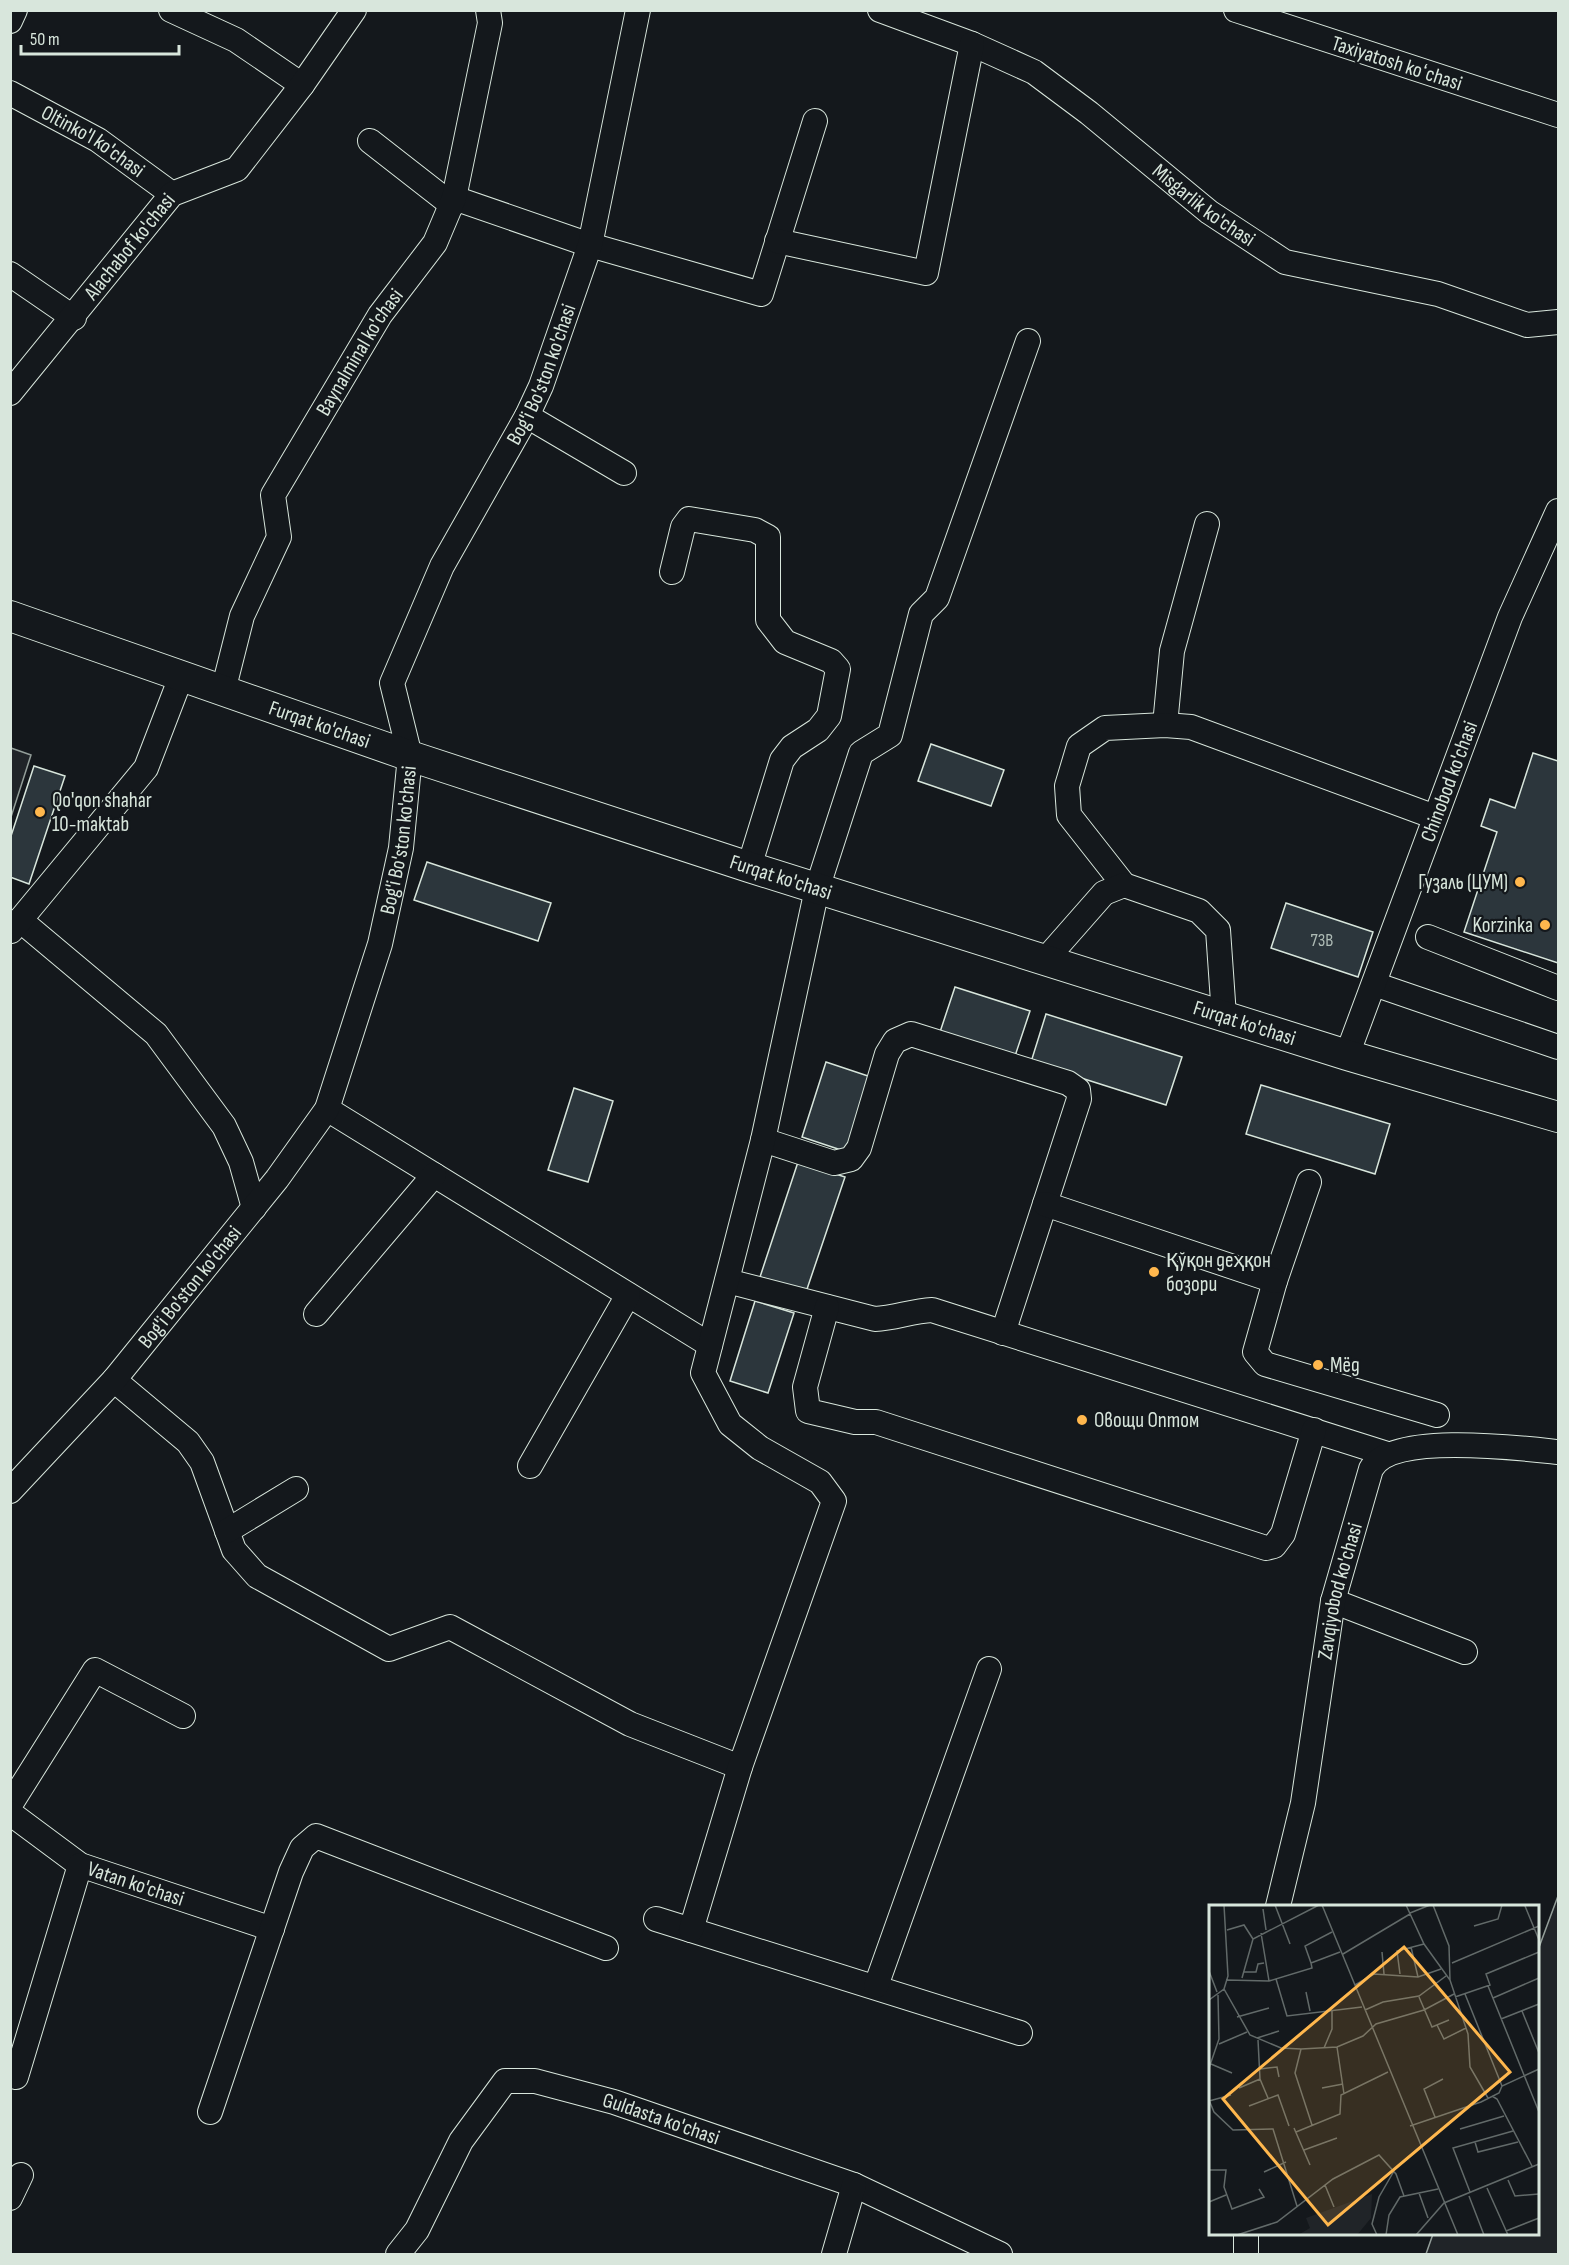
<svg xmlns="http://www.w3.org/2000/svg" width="1569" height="2265" viewBox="0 0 1569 2265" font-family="'Sofia Sans Condensed',sans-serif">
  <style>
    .green { fill: #202428; stroke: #939e99; stroke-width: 1.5 }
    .building { fill: #2c363c; stroke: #d8e6dc; stroke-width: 1.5 }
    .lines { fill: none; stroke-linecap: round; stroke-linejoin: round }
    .minor-casing { stroke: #d8e6dc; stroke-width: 26 }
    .major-casing { stroke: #d8e6dc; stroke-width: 32 }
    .minor { stroke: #14181c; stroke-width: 24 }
    .major { stroke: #14181c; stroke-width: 30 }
    .poi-dot { fill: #ffb74d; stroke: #14181c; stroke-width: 2 }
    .labels { text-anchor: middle; stroke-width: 4.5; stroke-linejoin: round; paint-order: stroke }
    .number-label { font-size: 18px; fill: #adbab4 }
    .street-label { font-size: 21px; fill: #d8e6dc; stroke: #14181c }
    .poi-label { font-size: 21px; fill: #d8e6dc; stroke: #14181c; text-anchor: start }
    .inset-road { fill: none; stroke: #626a69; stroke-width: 1.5 }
    .view { fill: #ffb74d; fill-opacity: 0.15; stroke: #ffb74d; stroke-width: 3 }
    .inset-edge { fill: none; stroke: #d8e6dc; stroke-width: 3 }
  </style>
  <rect width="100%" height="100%" fill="#14181c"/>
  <path class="green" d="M11 748 31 755 11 817 10 748Z
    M1558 1896V2254H1426L1433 2234H1538V1950Z"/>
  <path class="building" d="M931 744 1004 770 991 806 918 781Z
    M1533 753 1558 761V963L1464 932 1497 832 1481 826 1490 799 1515 808Z
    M34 766 65 776 29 884 10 877V839Z
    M427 862 551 903 538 941 414 900Z
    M1286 903 1373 932 1358 977 1271 948Z
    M955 987 1030 1011 1014 1059 939 1035Z
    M1046 1014 1182 1057 1166 1105 1031 1062Z
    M826 1062 874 1078 850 1153 802 1137Z
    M1261 1085 1390 1124 1375 1174 1246 1134Z
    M574 1088 613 1101 588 1182 548 1170Z
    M798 1162 845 1177 806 1292 760 1277Z
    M755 1301 794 1313 768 1393 730 1381Z"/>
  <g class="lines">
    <defs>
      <g id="minor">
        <path d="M171 10 236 40 302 85"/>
        <path id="s1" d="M880 10 972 44 1034 72 1089 113 1209 212 1285 262 1438 294 1527 325 1558 322"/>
        <path d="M1236 10 1558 115"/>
        <path d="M10 21 15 10"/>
        <path id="s2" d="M10 93 98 140 172 194"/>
        <path d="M370 141 452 205"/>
        <path d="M454 198 590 245 761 294 815 121"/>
        <path d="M777 241 926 273 972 44"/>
        <path d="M10 274 74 318"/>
        <path id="s3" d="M10 393 172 194 237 169 302 85 354 10"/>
        <path d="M527 416 624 473"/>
        <path d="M672 572 683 527 689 519 755 530 768 537V620L785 642 831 661 838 669 829 716 818 730 792 747 782 760 749 867"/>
        <path id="s4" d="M223 691 242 616 279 537 273 495 380 315 435 243 454 198 490 23 488 10"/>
        <path d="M1165 725 1172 651 1207 524"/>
        <path d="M1124 885 1069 815 1067 786 1079 746 1105 728 1165 725 1191 727 1435 817"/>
        <path d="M20 920 156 1034 224 1126 241 1162 254 1208"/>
        <path d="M11 931 146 768 181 677"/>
        <path d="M1428 937 1558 988"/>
        <path d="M1046 959 1104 893 1124 885 1199 911 1218 930 1224 1016"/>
        <path d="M1374 984 1558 1047"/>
        <path id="s5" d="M1347 1055 1510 617 1558 511"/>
        <path d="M327 1109 710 1345"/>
        <path d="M763 1140 834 1163 851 1159 859 1148 887 1054 895 1041 911 1034 1068 1083 1078 1090 1079 1099 1003 1333"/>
        <path d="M1309 1182 1275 1281 1255 1352 1265 1364 1437 1415"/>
        <path d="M1045 1204 1275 1281"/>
        <path d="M727 1281 875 1319C895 1318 912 1311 932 1310L1387 1454"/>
        <path d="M827 1307 805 1387 808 1411 855 1422H876L1266 1548 1274 1546 1283 1534 1314 1430"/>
        <path d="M316 1314 434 1175"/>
        <path d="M114 1380 188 1442 202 1462 234 1550 257 1576 389 1649 450 1627 630 1724 740 1767"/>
        <path d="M530 1466 628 1295"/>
        <path id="s6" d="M10 1491 114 1380 277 1179 327 1109 380 944 401 848 410 756 392 683 442 566 527 416 541 386 590 245 638 10"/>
        <path d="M227 1531 296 1489"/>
        <path d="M1333 1601 1465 1652"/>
        <path d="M10 1805 95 1670 183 1716"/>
        <path id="s7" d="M10 1813 80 1865 272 1929"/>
        <path id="s8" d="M1278 1906 1303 1803 1333 1601 1371 1469C1391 1432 1520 1448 1558 1452"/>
        <path d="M656 1919 1020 2033"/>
        <path d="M691 1930 740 1767 834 1501 820 1482 760 1448 730 1424 703 1373 763 1140 817 889 861 753 890 735 921 614 937 598 1028 341"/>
        <path d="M876 1986 989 1669"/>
        <path d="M16 2077 80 1865"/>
        <path d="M210 2112 291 1872 302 1848 316 1836 606 1948"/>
        <path d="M10 2198 21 2175"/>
        <path d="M1246 2234V2254"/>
        <path id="s9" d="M398 2254 417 2230 461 2141 505 2081H535L614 2102 854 2185 1000 2254"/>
        <path d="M834 2254 854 2185"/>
      </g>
      <g id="major">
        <path id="s10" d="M10 616 410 756 749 867 1347 1055 1558 1117"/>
      </g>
    </defs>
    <use href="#minor" class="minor-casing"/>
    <use href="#major" class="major-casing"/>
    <use href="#minor" class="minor"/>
    <use href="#major" class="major"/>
  </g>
  <g class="poi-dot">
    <circle cx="40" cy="812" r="6"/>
    <circle cx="1520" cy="882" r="6"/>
    <circle cx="1545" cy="925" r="6"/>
    <circle cx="1154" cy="1272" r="6"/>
    <circle cx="1318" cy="1365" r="6"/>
    <circle cx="1082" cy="1420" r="6"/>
  </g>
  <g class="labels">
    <g class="number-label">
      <text x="1322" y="946">73B</text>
    </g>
    <g class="street-label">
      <text transform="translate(1397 63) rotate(18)" y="7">Taxiyatosh koʻchasi</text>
      <text dy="7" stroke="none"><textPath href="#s2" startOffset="96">Oltinko'l ko'chasi</textPath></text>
      <text dy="7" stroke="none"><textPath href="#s1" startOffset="382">Misgarlik ko'chasi</textPath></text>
      <text dy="7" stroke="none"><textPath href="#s3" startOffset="189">Alachabof ko'chasi</textPath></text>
      <text dy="7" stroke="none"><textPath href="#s4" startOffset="374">Baynalminal ko'chasi</textPath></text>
      <text dy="7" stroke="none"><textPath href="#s6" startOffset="1280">Bog'i Bo'ston ko'chasi</textPath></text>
      <text dy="7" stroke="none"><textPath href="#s10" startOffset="328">Furqat ko'chasi</textPath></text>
      <text dy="7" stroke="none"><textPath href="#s5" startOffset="292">Chinobod ko'chasi</textPath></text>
      <text dy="7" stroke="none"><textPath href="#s6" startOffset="776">Bog'i Bo'ston ko'chasi</textPath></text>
      <text dy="7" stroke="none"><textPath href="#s10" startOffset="814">Furqat ko'chasi</textPath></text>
      <text dy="7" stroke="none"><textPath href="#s10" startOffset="1300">Furqat ko'chasi</textPath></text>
      <text dy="7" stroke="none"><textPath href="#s6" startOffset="272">Bog'i Bo'ston ko'chasi</textPath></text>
      <text dy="7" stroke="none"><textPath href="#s8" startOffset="321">Zavqiyobod ko'chasi</textPath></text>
      <text dy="7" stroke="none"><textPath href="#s7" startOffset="146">Vatan ko'chasi</textPath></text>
      <text dy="7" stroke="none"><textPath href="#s9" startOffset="366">Guldasta ko'chasi</textPath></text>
    </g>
    <g class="poi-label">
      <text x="52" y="807">Qo'qon shahar<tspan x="52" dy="24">10-maktab</tspan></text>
      <text x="1508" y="889" text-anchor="end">Гузаль (ЦУМ)</text>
      <text x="1533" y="932" text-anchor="end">Korzinka</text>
      <text x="1166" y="1267">Қўқон деҳқон<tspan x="1166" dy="24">бозори</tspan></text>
      <text x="1330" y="1372">Мёд</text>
      <text x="1094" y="1427">Овощи Оптом</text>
    </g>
  </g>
  <g transform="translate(1209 1905)">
    <rect width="330" height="330" fill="#14181c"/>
    <path d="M163 289 162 313 148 330H89L101 323 97 313Z" fill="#202428"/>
    <path class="inset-road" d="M66 0 81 39M113 0 249 330M197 0 215 39 241 75 259 129 261 162 279 193M224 0 240 41 241 75M316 1 330 35M54 4 57 25M201 8 221 0M265 21 289 14 293 0M18 25 35 20 44 34M52 28 60 76M202 42 209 72M173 47 175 69M134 49 201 9M102 58 96 41 123 27M243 58 330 21M0 66 8 87M35 67H47L49 59 55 58M191 69 188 46 215 39M33 73 44 34 110 0M67 74 78 111 153 102M17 75 60 76 103 63 102 58 131 47M146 80 165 69 209 72 232 64M279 81 330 207M15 84 41 130 72 143 92 144 128 142 154 131 167 119 215 105 245 89M97 87 101 106M256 89 293 181M210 92 223 122 240 115M246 92 281 80 277 69 330 47M284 93 330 73M0 95 15 84 19 71 15 0M156 105 174 97 210 91 237 71M313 106 330 148M28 112 60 103M292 114 330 99M228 120 235 134 257 123M48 133 70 126M49 135 51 174 59 193M10 139 38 127M128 142 135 189M115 143 123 124V105M92 144 86 168 103 220M2 159 23 168M0 163 10 134 9 90M51 164 68 162 70 172M30 183 51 174M113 183 134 179M283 191 288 194 323 261M0 195 5 207 24 225 64 224 88 301M0 196 22 190M40 201 69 190 80 221M226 212 215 184 234 174M201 221 272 197 290 188 293 181 330 164M85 223 101 260M251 224 295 211M87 227 131 209 132 190 179 167M266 237 269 247 309 237M95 245 128 233M0 265H17L15 282 23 304 55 292 50 284M55 267 77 257M299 275 306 291 330 289M116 280 125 302M278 283 299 330M261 287 244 243 304 226M210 288 219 313M260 291 275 330M0 297 17 290M297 326 330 313M28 330 68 317 124 274 170 250 187 269 195 291M168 330 163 319 170 292 185 266M177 330 180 310 191 292 229 284M207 330 235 298 330 259"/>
    <path class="view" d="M195 42 301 167 119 320 14 194Z"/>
    <rect width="330" height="330" class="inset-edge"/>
  </g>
  <rect width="1569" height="2265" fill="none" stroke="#d8e6dc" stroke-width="24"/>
  <path d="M21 45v9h158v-9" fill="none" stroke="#d8e6dc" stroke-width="3"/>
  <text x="30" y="45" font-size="18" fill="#d8e6dc" stroke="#14181c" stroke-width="4.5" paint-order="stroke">50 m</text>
</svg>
